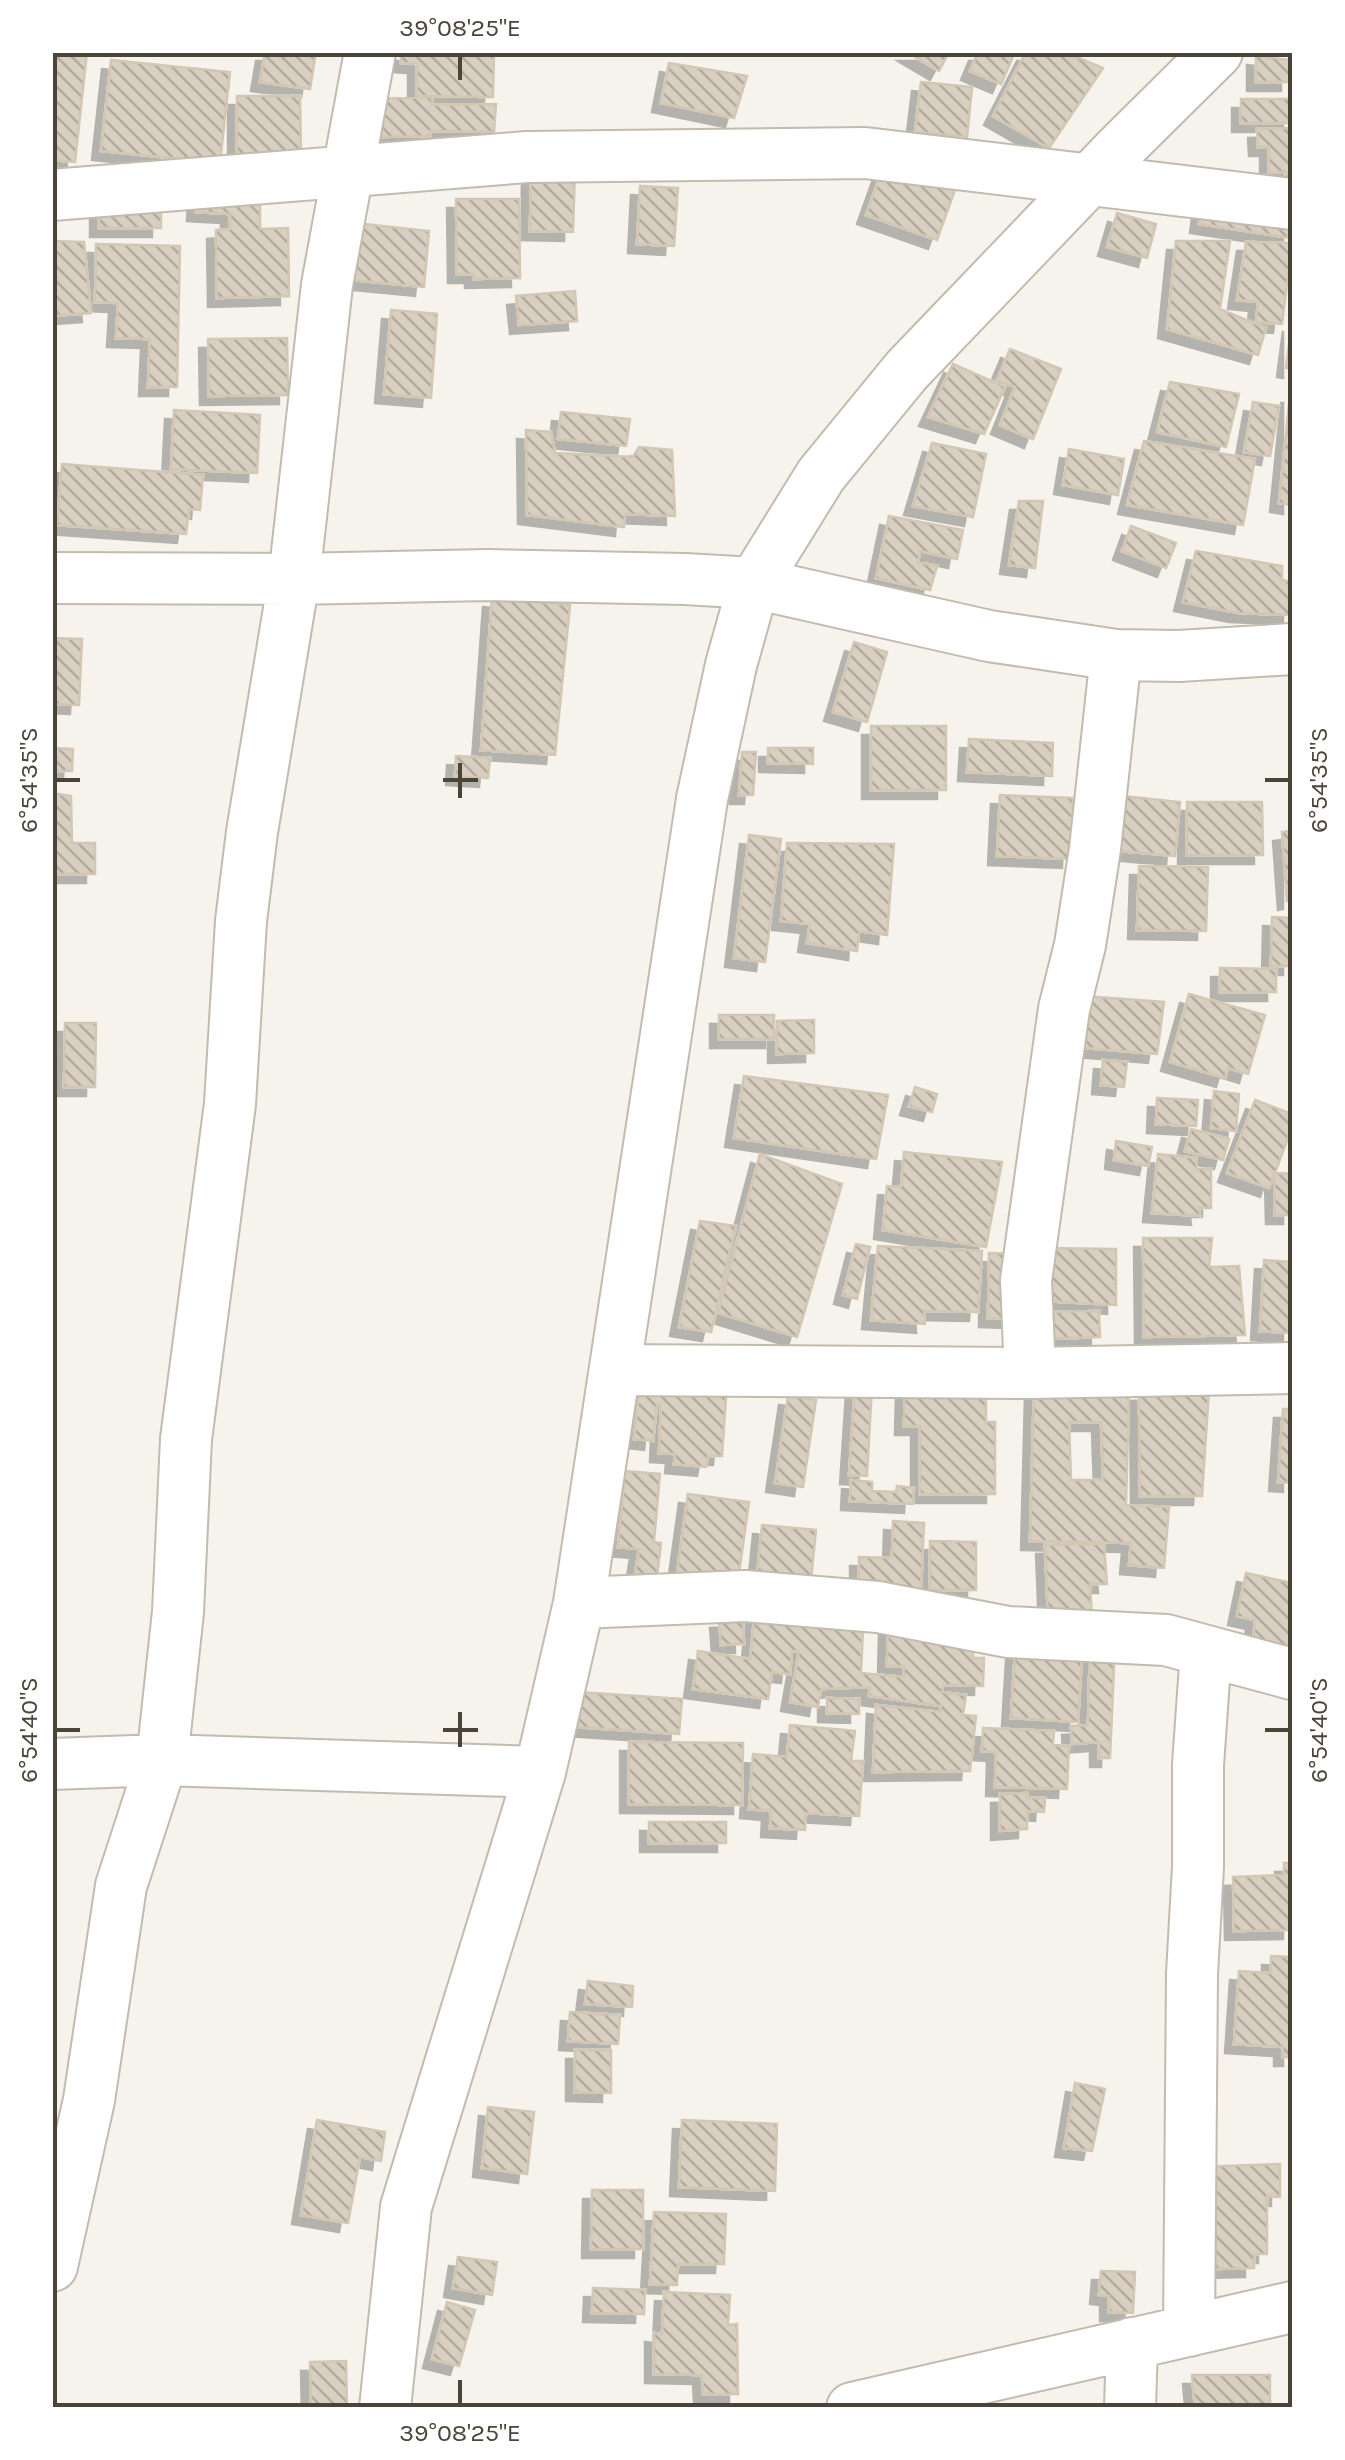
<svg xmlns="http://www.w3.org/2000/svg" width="1345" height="2460" viewBox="0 0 1345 2460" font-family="Karla,sans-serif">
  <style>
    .building { fill: url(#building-back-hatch); stroke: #d3c7b4; stroke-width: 2.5; fill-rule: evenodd; filter: url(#shadow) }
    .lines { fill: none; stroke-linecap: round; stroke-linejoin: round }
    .street-casing { stroke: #c2bbae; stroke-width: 54 }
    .street { stroke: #fff; stroke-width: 50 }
    .ticks { fill: none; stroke: #4b4439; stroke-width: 4 }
    .neatline { fill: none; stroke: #4b4439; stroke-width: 4 }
    .ticks-label { font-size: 25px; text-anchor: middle; fill: #4b4439 }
  </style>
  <defs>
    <pattern id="building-back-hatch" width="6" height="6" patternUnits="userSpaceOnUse" patternTransform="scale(2.5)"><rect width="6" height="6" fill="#d8cfc1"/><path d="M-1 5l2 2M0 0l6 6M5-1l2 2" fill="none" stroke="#b1aa9e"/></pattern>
    <filter id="shadow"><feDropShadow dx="-9" dy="9" stdDeviation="0" flood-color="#0004"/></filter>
  </defs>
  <rect width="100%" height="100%" fill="#f6f3ec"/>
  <path class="building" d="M52 52H87L75 162 52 160Z
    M265 52H316L310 89 260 82Z
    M401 52 494 54 493 97 417 96V64L401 63Z
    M907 52H949L939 71Z
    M978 52H1015L1001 84 970 71Z
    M1026 52H1065L1103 68 1049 148 993 116Z
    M1256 56 1290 60V82H1256Z
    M111 60 230 72 220 163 101 151Z
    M669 63 747 76 734 118 661 103Z
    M921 82 972 87 967 137 915 132Z
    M237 96H300L301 154 237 155Z
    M432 97V105L496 104 494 132 430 131V136L378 137V99Z
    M1241 99H1292V123H1241Z
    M1292 128V179H1286V172H1269V147H1258L1257 129Z
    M885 162 956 187 937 240 866 215Z
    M531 168 575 169 573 232 530 231Z
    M640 186 678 188 674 246 637 244Z
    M197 190 243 192 242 205H260V229L288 228 289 296 217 298 216 230 230 229V214L196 212Z
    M456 199H519L520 278 474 279V274H457Z
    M1202 201 1292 208V238L1199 224Z
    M99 203H161V228H99Z
    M1117 213 1156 224 1147 258 1107 247Z
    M346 222 429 231 424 287 340 279Z
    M52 241 84 242 91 313 52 316Z
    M1176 241H1230L1220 309 1266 328 1258 355 1167 329Z
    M1246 242 1292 243 1282 324 1256 322 1258 302 1237 300Z
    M96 244 180 246 177 387H148L150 339 116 338 118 303 95 302Z
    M575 291 577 321 519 325 516 296Z
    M391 310 437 314 431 398 384 394Z
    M1292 322V369L1286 368Z
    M287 338 288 395 209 396 208 339Z
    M1010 349 1061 369 1033 439 1000 425 1015 387 997 380Z
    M953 364 1005 387 984 434 928 417Z
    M1170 382 1239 394 1226 447 1157 432Z
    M1290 394H1292V505L1279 503Z
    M1253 402 1279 406 1270 456 1244 452Z
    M174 410 260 415 257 473 171 469Z
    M561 412 630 419 626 446 558 439Z
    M526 430 551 432 555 453 633 457 639 447 672 450 675 516 625 514 624 527 527 515Z
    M1144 441 1255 459 1243 525 1127 505Z
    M932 443 986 454 973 517 913 506Z
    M1069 449 1124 459 1118 495 1063 485Z
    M62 464 203 475 200 510 189 509 186 534 57 525Z
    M1019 501H1043L1035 568 1009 565Z
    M889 516 963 530 957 559 920 551 918 562 937 566 930 590 876 578Z
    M1131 526 1176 543 1166 568 1122 551Z
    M1196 551 1282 566V580L1292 582V615L1238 613 1183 602Z
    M492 598 570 605 555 755 481 750Z
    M52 638 82 639 79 705 54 704 53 748 73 749 72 771H52Z
    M854 642 887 652 867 722 833 712Z
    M871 726H946V790H871Z
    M969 739 1053 743 1052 776 967 772Z
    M768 748H813V764L768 763Z
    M742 752H756L753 795H739Z
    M456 756 490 758 488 778 455 776Z
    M52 793 71 796 72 843H95V874H52Z
    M1000 795 1073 798 1071 859 997 856Z
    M1114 795 1180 802 1175 856 1109 850Z
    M1187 802H1262L1263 855H1187Z
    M1292 831V900L1287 901 1282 832Z
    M749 835 781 839 765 962 734 958Z
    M787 843 894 844 887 935 859 931 857 951 807 943 810 924 781 921Z
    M1139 866 1208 867 1206 931 1137 930Z
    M1272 917 1292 918V966H1271Z
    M1220 968 1276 969V992H1220Z
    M1189 994 1265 1015 1248 1074 1228 1068 1225 1078 1170 1062Z
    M1083 996 1164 1002 1157 1054 1074 1047Z
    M719 1015H774V1039H719Z
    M814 1020V1053L777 1054V1021Z
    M65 1023H96L95 1087H64Z
    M1103 1060 1127 1062 1124 1087 1101 1085Z
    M744 1076 888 1095 876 1159 734 1138Z
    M915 1087 937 1094 932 1112 909 1106Z
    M1214 1091 1239 1094 1236 1131 1211 1128Z
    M1157 1098 1198 1100 1196 1126 1156 1124Z
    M1255 1100 1292 1114V1127L1275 1173 1292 1174V1215H1275L1274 1174 1269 1188 1227 1173Z
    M1191 1129 1229 1139 1223 1160 1185 1151Z
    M1116 1141 1152 1147 1148 1166 1114 1160Z
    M904 1152 1002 1162 986 1247 883 1230 887 1186 901 1187Z
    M760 1154 842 1184 797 1337 718 1313Z
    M1158 1154 1196 1158 1197 1169H1211V1208H1199L1200 1216 1152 1213Z
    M700 1221 736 1226 711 1332 679 1327Z
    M1143 1238H1212L1209 1267 1239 1266 1245 1335 1144 1337Z
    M856 1244 870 1247 857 1299 843 1295Z
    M878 1246 982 1251 978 1312 924 1311 925 1324 871 1320Z
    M1040 1248 1116 1249V1305L1044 1301Z
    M989 1253 1015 1254 1014 1319 988 1318Z
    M1264 1260 1292 1262V1333L1260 1331Z
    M1099 1311 1100 1337 1045 1339V1312Z
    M641 1374 727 1383 722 1456H708L706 1467 674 1464 675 1454 659 1453 661 1405 657 1404 653 1441 634 1439Z
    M905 1384 986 1396V1422H995V1494H920V1426H904Z
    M855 1385 872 1386 867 1476 849 1475Z
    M1034 1387 1129 1390 1126 1505 1169 1507 1164 1568 1129 1565 1131 1543 1030 1541ZM1069 1422H1101L1103 1480H1071Z
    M1209 1390 1202 1496H1140L1139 1392Z
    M788 1396 816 1400 803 1487 775 1483Z
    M1283 1409H1292V1483L1278 1482Z
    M625 1471 660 1474 654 1542 661 1543 657 1577 635 1574 639 1549 618 1547Z
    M851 1480 872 1482V1491L896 1492 897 1486 914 1488 913 1504 850 1501Z
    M688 1494 749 1502 737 1588 676 1580Z
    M893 1521 924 1523 921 1592 859 1590V1557L892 1558Z
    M762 1525 816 1530 809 1600 755 1595Z
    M930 1541 976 1542V1590H930Z
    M1104 1544 1107 1584H1090L1092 1616 1048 1618 1045 1545Z
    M1246 1573 1292 1583V1656L1252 1653 1255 1620 1237 1616Z
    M756 1600 864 1607 861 1673 904 1677V1666H887L888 1625 974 1627 973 1658H984L983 1686 943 1685 942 1692 966 1695 963 1715 976 1716 970 1771 873 1772 876 1705 940 1712 941 1706 869 1696 870 1687 821 1689 818 1707 790 1702 799 1651H792L790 1674 772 1672 768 1699 693 1689 698 1651 750 1659Z
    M743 1618 744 1644 721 1645 719 1619Z
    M1090 1645H1115L1110 1758H1099V1742L1072 1744 1071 1726 1088 1725Z
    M1015 1651 1082 1655 1078 1722 1011 1718Z
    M578 1692 682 1699 679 1734 576 1727Z
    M827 1698 859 1699V1714L827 1713Z
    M790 1725 855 1731 851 1761H863L859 1816 806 1813 805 1830 770 1828 771 1811 749 1809 753 1754 787 1757Z
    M983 1728 1054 1731 1053 1745 1069 1746 1067 1789 995 1787 996 1752 982 1751Z
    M629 1742 743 1743 742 1805 629 1804Z
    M1027 1793V1798H1045L1044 1812 1027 1811V1829L1000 1831V1794Z
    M649 1822H726V1843H649Z
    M1284 1863H1292V1930L1234 1931 1233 1877 1284 1875Z
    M1271 1956 1292 1957V2057H1283V2047L1234 2044 1239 1971 1271 1973Z
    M588 1981 633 1986 632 2007 585 2004Z
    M570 2012 620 2015 618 2044 568 2041Z
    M575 2050H611V2093L575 2092Z
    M1075 2083 1105 2089 1092 2151 1064 2148Z
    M488 2107 534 2112 527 2174 482 2168Z
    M317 2120 385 2132 381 2161 360 2157 348 2223 301 2215Z
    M682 2120 777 2124 775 2191 679 2187Z
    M1280 2164V2197L1267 2196V2254H1254V2268L1215 2269 1196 2167Z
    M592 2190H643V2249H591Z
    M654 2212 726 2214 724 2264H678L677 2285 650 2284Z
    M458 2257 497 2262 492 2295 453 2288Z
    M1101 2271 1135 2272 1133 2313 1109 2312V2296L1099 2295Z
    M593 2288 645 2290 644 2314 592 2313Z
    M664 2292 730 2295 728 2325 737 2324 738 2394H703L702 2375 654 2374V2333L662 2334Z
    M447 2302 475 2310 459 2366 432 2359Z
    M346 2361 347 2408H311L310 2362Z
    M1192 2375H1270V2408H1195Z"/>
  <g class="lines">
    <defs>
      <path id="street" d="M52 195 527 157 865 153 1292 204
        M52 578 294 579 488 575 685 579 754 583 989 636 1116 655 1179 656 1292 649
        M616 1370 1030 1373 1292 1368
        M1030 1373 1026 1280 1064 1009 1080 945 1095 849 1116 655
        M579 1603 745 1596 878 1607 1008 1632 1166 1640 1292 1674
        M52 1764 162 1760 540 1772
        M52 2266 89 2100 121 1886 162 1760 178 1612 186 1439 230 1104 241 921 252 832 294 579 327 285 370 52
        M1189 2331 1192 1974 1198 1867V1765L1206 1651
        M385 2408 406 2207 540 1772 579 1603 702 799 731 665 754 583 821 475 907 370 1118 150 1217 52
        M852 2408 1292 2307
        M1130 2408 1132 2343"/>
    </defs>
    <use href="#street" class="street-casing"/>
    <use href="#street" class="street"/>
  </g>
  <path class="ticks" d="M460 55V80M460 763V798M55 780H80M443 780H478M1265 780H1290M460 1712V1747M55 1730H80M443 1730H478M1265 1730H1290M460 2380V2405"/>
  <rect width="1345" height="2460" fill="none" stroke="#ffffff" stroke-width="110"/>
  <rect x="55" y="55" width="1235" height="2350" class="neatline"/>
  <g class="ticks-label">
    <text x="460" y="36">39°08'25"E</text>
    <text transform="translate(28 780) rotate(-90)" y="9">6°54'35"S</text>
    <text transform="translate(1318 780) rotate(-90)" y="9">6°54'35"S</text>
    <text transform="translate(28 1730) rotate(-90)" y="9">6°54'40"S</text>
    <text transform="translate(1318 1730) rotate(-90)" y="9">6°54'40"S</text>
    <text x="460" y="2441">39°08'25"E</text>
  </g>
</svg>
